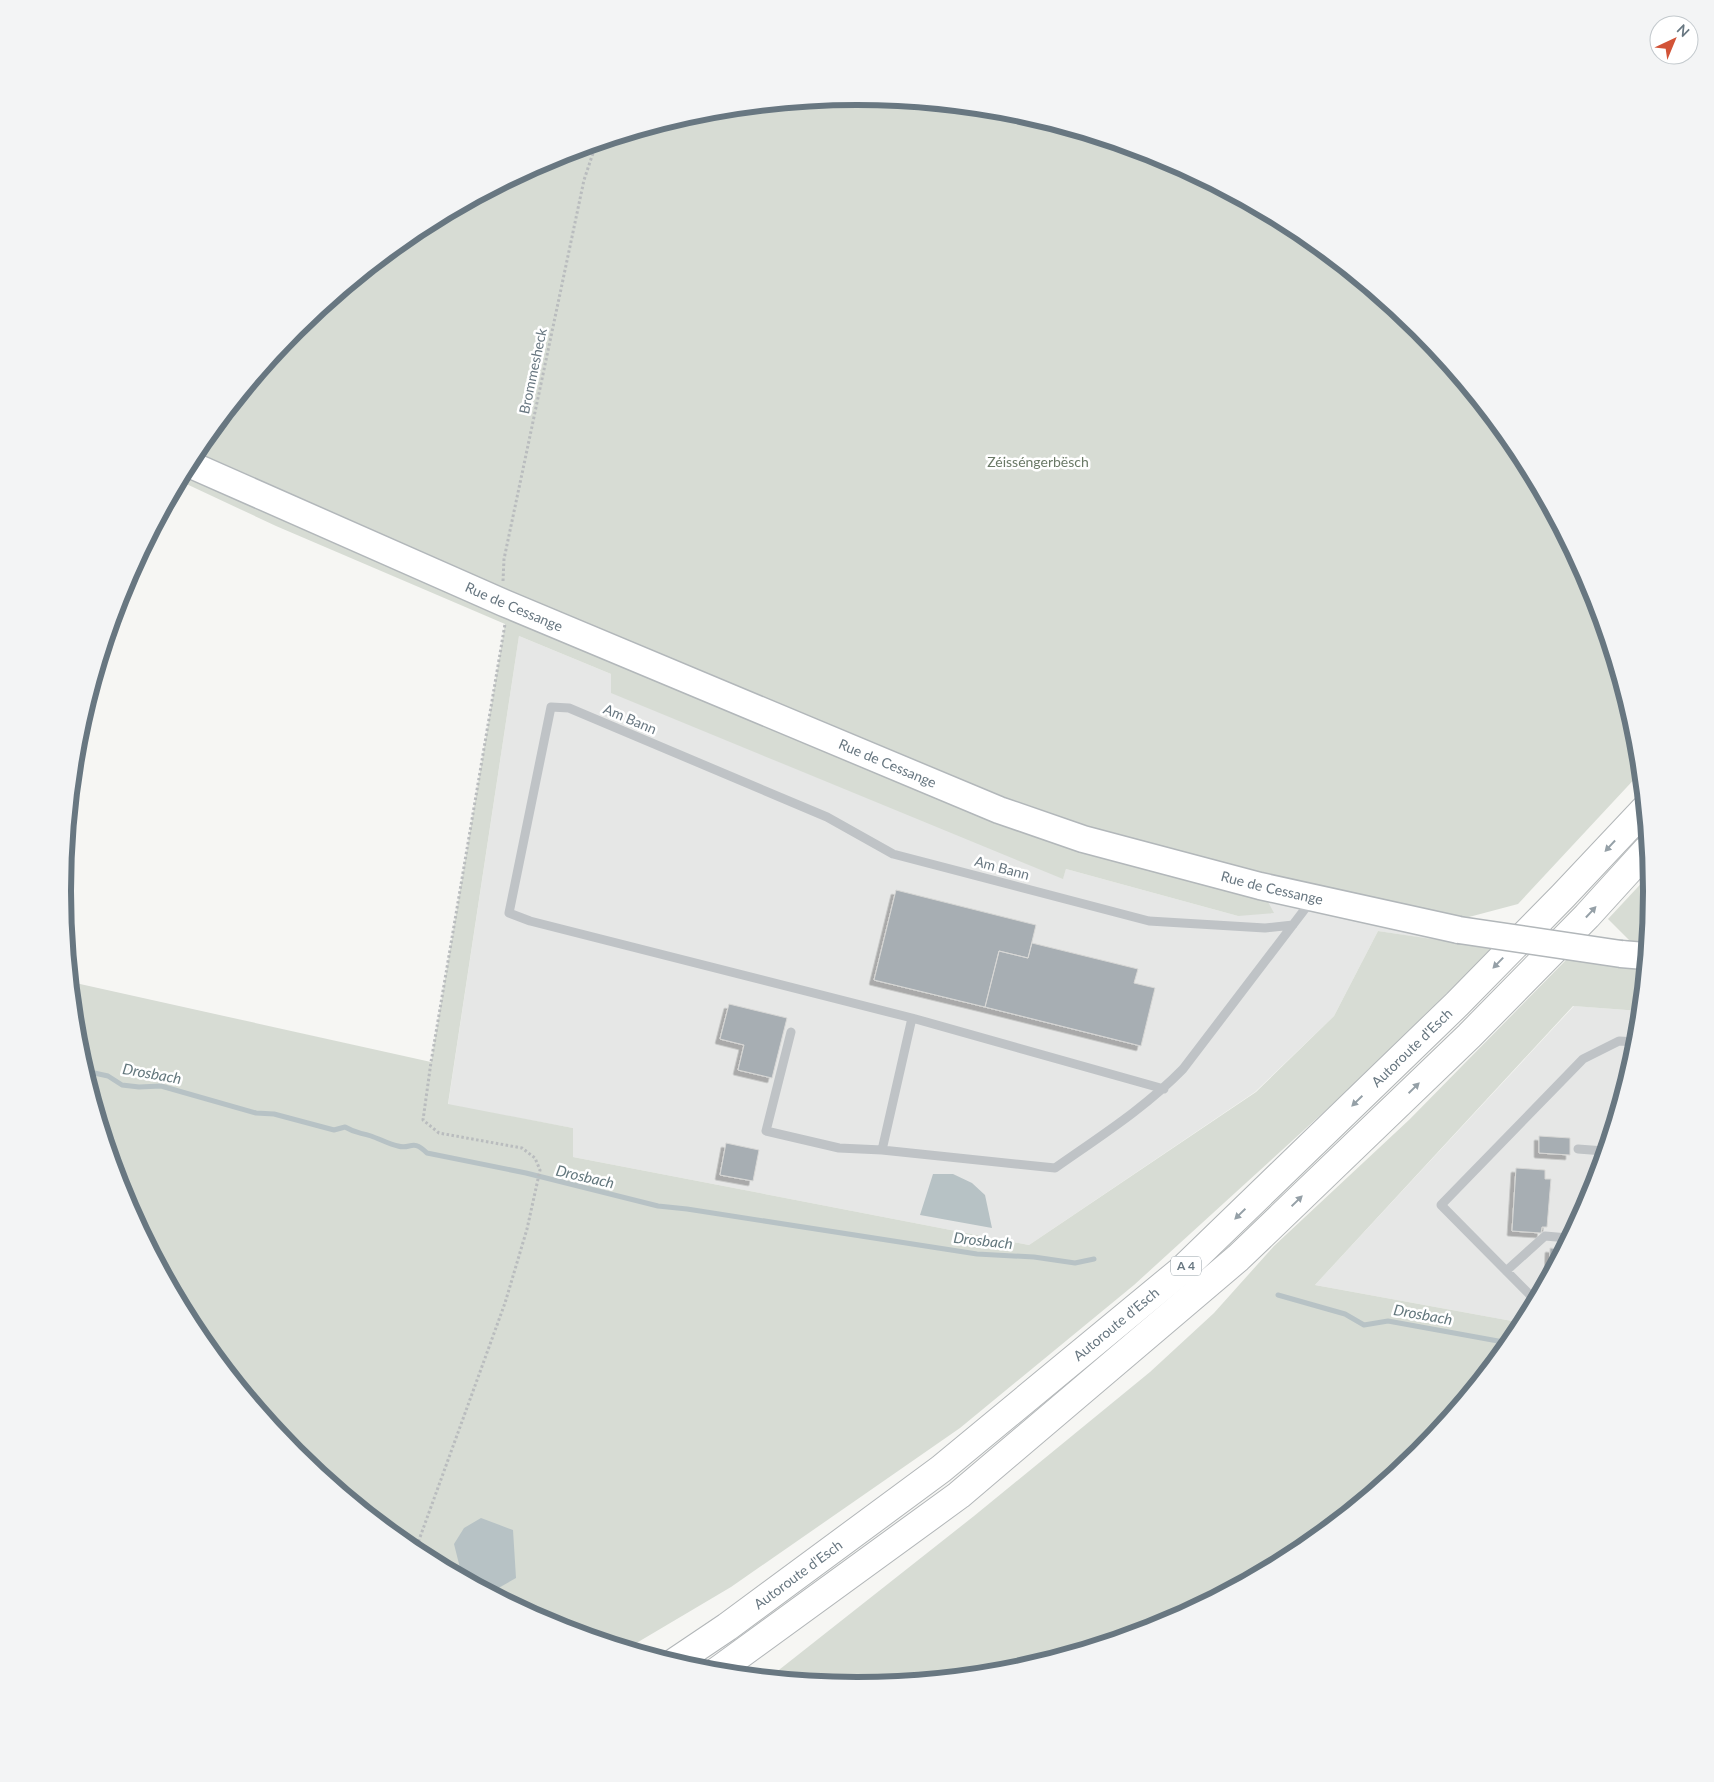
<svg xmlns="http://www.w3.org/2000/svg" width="1714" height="1782" viewBox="0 0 1714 1782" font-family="Lato,sans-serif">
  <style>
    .built { fill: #e6e7e6 }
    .green { fill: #d7dcd4 }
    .water { fill: #b7c2c5 }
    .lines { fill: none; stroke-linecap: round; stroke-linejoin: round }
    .stream { stroke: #b7c2c5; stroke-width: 5 }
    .building { fill: #a7aeb3; stroke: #d7d7d5; filter: url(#shadow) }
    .secondary-casing { stroke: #b2b7ba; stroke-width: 29 }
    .motorway-casing { stroke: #b2b6b8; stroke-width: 30 }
    .path { stroke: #b9bcbe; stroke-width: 3; stroke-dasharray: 2.5 2.5; stroke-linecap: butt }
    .service { stroke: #bfc3c6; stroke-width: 9 }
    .secondary { stroke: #fff; stroke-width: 26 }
    .motorway { stroke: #fff; stroke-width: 28 }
    .secondary-bridge-casing { stroke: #b2b7ba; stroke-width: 29; stroke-linecap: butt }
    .secondary-bridge { stroke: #fff; stroke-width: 26 }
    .oneway { fill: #95a0a7 }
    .labels { text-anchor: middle; stroke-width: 5; stroke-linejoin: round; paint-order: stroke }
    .shield { fill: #fff; stroke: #95a0a7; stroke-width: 1 }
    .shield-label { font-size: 12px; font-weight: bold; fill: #687781 }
    .street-label { font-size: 14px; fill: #687781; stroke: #fff }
    .park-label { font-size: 14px; fill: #6a7966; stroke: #fff }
    .water-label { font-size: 15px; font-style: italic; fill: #63777d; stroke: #fff }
    .rim { fill: none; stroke: #687781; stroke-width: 6 }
  </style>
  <defs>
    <filter id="shadow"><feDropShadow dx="-4.5" dy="4.5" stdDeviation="0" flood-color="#0004"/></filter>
  </defs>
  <rect width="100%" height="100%" fill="#f6f6f3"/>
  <path class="built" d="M519 636 611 674 1063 878 1066 869 1238 916 1260 886 1459 930 1449 942 1378 931 1334 1016 1255 1092 1029 1245 573 1157V1128L448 1105Z
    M1574 1006 1640 1011 1636 1046 1591 1195 1523 1323 1315 1285Z"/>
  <path class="green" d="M857 97 1012 112 1161 157 1299 231 1419 329 1518 450 1591 587 1636 736 1640 773 1518 904 1469 917 1459 930 1260 887 1274 913 1238 916 1066 869 1063 879 611 693V674L519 636 448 1104 573 1128V1157L1029 1245 1256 1092 1334 1016 1378 931 1493 948 1349 1089 1134 1285 960 1428 731 1587 628 1648 553 1625 415 1551 295 1453 196 1332 123 1195 78 1046 71 982 431 1062 505 624 276 526 180 481 197 449 295 329 416 230 553 157 702 112Z
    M1650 874 1651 891 1640 1011 1573 1006 1315 1285 1523 1323 1517 1333 1419 1453 1298 1552 1161 1625 1012 1670 857 1685 770 1677 974 1516 1150 1372 1214 1313 1274 1246 1410 1119 1567 959 1611 966 1630 941 1608 919Z"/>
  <path class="water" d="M933 1174H953L972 1183 985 1195 992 1228 920 1215Z
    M481 1518 513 1530 516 1578 495 1590 462 1576 454 1544 464 1528Z"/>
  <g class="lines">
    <path class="stream" d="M1109 141 1145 159 1200 178
      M85 1071 108 1076 122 1085 139 1087 161 1086 256 1113 274 1114 334 1130 345 1127C357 1134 359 1132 371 1136 380 1139 388 1144 398 1146 411 1150 412 1138 427 1153L526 1173 658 1206 687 1209 977 1254 1034 1257 1075 1263 1094 1259
      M1278 1295 1345 1314 1364 1325 1388 1321 1509 1343"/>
  </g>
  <path class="building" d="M896 890 1036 925 1028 958 999 951 985 1007 874 980Z
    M1032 943 1138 969 1134 983 1155 988 1141 1046 985 1007 999 951 1028 958Z
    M729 1004 787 1018 772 1078 738 1070 744 1045 720 1039Z
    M1539 1136 1570 1138V1155L1539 1153Z
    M726 1143 759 1150 753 1181 720 1175Z
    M1516 1168 1545 1170V1179H1551L1547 1227H1542L1541 1233 1512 1231Z
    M1550 1248 1562 1249 1549 1274Z"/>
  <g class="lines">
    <defs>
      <g id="secondary">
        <path id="s1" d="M189 464 504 603 999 810 1083 839 1260 886 1459 930"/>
        <path d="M1621 954 1645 956"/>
      </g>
      <g id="motorway">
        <path id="s2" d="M675 1662 727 1627 941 1469 1183 1269 1457 1004 1563 896 1644 810"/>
        <path d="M716 1672 959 1495 1238 1258 1469 1036 1587 916 1647 850"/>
      </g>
    </defs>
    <use href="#secondary" class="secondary-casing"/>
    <use href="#motorway" class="motorway-casing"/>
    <path class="path" d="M503 581 504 559 584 180 596 144
      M415 1551 505 1303 527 1229 540 1170 535 1158 522 1148 439 1133 423 1120 431 1062 505 624"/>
    <path class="service" d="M1293 925 1265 928 1149 921 893 854 827 817 569 708 551 707 509 913 530 921 912 1018 882 1150 1055 1168C1099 1137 1145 1108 1183 1069L1311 901
      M912 1018 1164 1089
      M791 1032 766 1131 839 1148 882 1150
      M1578 1149 1604 1151
      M1506 1271 1545 1236 1568 1238
      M1535 1300 1441 1205 1583 1059 1619 1041 1637 1042"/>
    <use href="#secondary" class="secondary"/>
    <use href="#motorway" class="motorway"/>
    <defs>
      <path id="secondary-bridge" d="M1459 930 1621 954"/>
    </defs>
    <use href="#secondary-bridge" class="secondary-bridge-casing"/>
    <use href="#secondary-bridge" class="secondary-bridge"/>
  </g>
  <defs><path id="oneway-solid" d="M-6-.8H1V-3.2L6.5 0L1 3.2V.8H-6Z" transform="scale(1.25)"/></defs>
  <g class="oneway">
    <use href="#oneway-solid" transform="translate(1610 846) rotate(133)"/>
    <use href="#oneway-solid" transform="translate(1591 912) rotate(-47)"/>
    <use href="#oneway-solid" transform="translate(1498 963) rotate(134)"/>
    <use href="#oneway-solid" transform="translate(1414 1088) rotate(-44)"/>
    <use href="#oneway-solid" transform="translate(1357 1101) rotate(136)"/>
    <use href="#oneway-solid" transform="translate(1297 1201) rotate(-44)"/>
    <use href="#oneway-solid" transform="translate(1240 1214) rotate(136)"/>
  </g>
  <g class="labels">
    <rect class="shield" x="1171" y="1256.5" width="30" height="19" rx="4"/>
    <g class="shield-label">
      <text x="1186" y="1270">A 4</text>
    </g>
    <g class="street-label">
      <text transform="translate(533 371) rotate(-78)" y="5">Brommesheck</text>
      <text dy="5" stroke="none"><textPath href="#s1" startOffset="355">Rue de Cessange</textPath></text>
      <text transform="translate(630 719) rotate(23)" y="5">Am Bann</text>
      <text dy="5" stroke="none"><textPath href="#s1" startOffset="760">Rue de Cessange</textPath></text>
      <text transform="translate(1002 868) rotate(15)" y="5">Am Bann</text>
      <text dy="5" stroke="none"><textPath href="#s1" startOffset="1165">Rue de Cessange</textPath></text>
      <text dy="5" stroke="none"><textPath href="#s2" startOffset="961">Autoroute d'Esch</textPath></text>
      <text dy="5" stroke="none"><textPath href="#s2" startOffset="556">Autoroute d'Esch</textPath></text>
      <text dy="5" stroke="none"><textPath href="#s2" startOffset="151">Autoroute d'Esch</textPath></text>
    </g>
    <g class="park-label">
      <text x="1038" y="467">Zéisséngerbësch</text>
    </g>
    <g class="water-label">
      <text transform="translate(152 1074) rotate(10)" y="5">Drosbach</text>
      <text transform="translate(585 1177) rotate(13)" y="5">Drosbach</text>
      <text transform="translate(983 1241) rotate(6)" y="5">Drosbach</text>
      <text transform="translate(1423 1315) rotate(10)" y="5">Drosbach</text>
    </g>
  </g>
  <path d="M0 0H1714V1782H0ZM71 891a786 786 0 1 1 1572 0a786 786 0 1 1-1572 0Z" fill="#f3f4f5" fill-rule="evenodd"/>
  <path class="rim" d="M71 891a786 786 0 1 1 1572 0a786 786 0 1 1-1572 0Z"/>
  <g transform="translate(1674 40) rotate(44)"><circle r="24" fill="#ffffff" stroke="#c3c9cd"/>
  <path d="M0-4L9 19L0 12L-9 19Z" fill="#d25337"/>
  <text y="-8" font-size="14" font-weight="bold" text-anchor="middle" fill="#687781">N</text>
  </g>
</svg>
